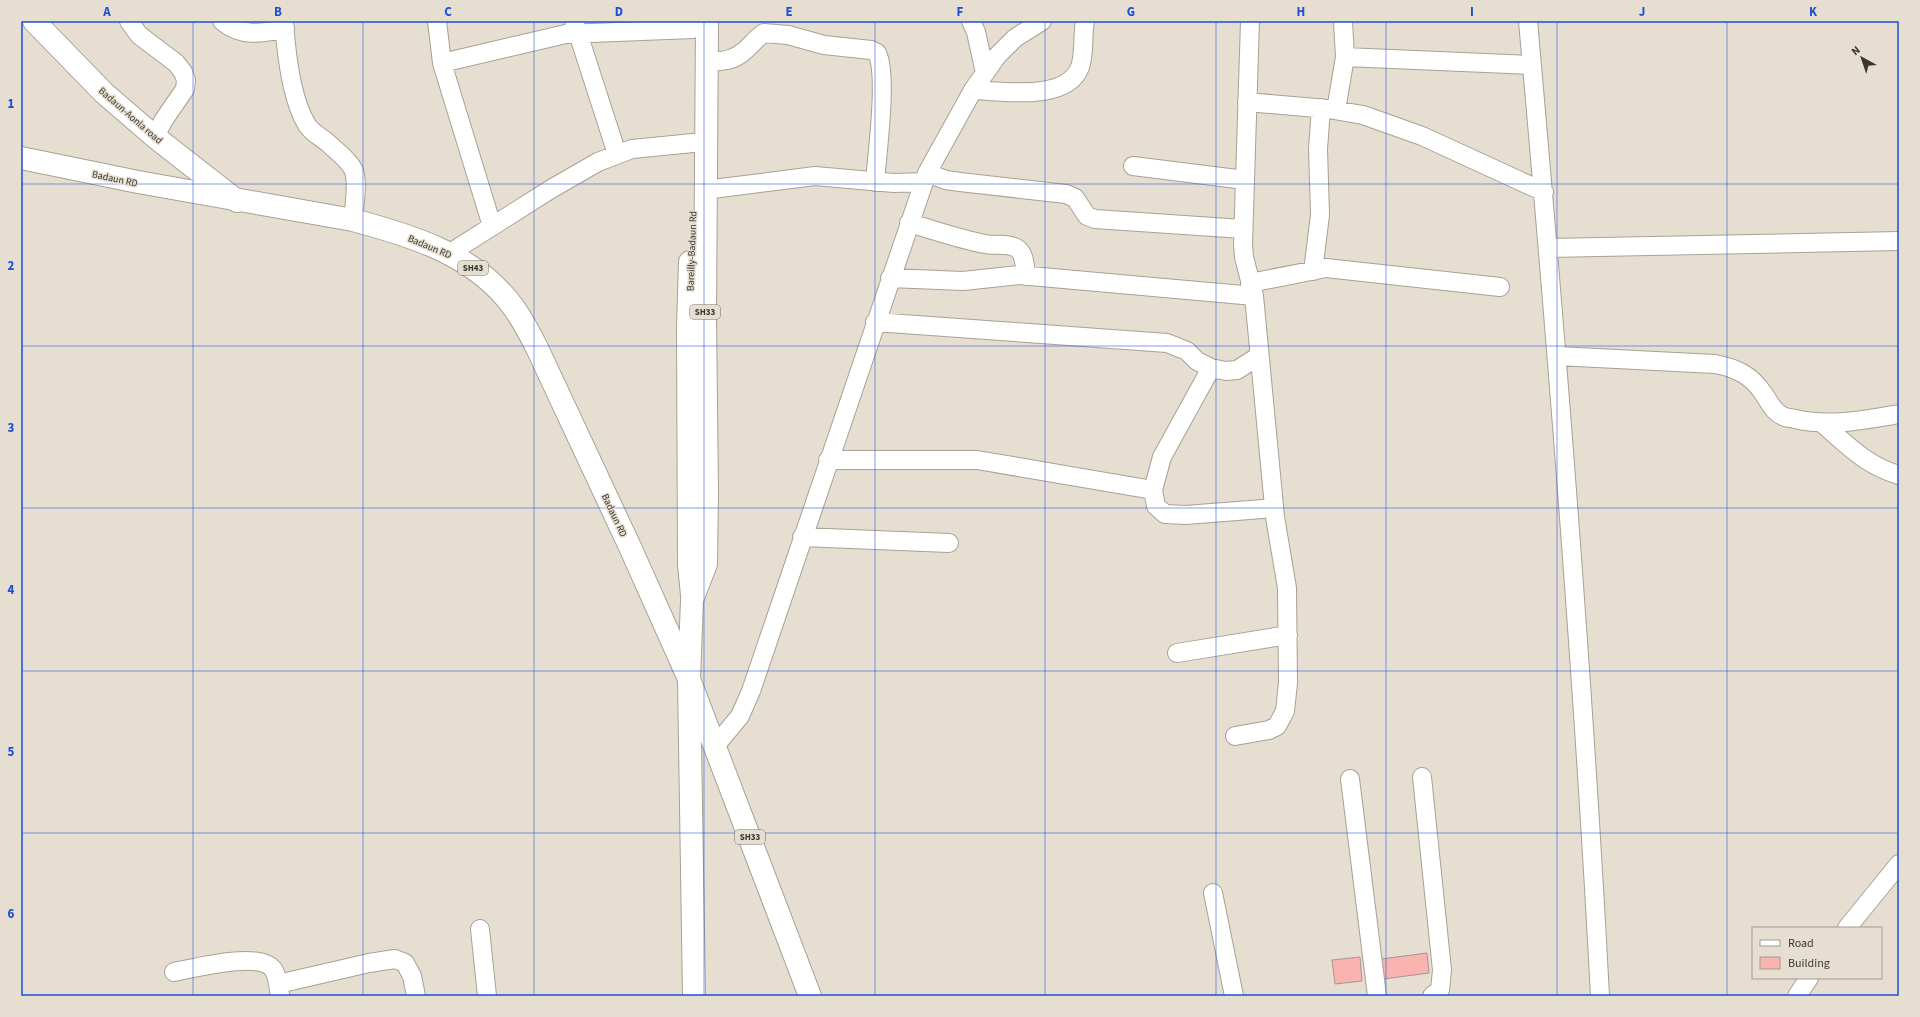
<svg xmlns="http://www.w3.org/2000/svg" width="1920" height="1017" viewBox="0 0 1920 1017" font-family="'Source Sans 3',sans-serif">
  <style>
    .building { fill: #f9b4b0; stroke: #a69594 }
    .lines { fill: none; stroke-linecap: round; stroke-linejoin: round }
    .street-casing { stroke: #a8a194; stroke-width: 20 }
    .secondary-casing { stroke: #a8a194; stroke-width: 24 }
    .primary-casing { stroke: #a8a194; stroke-width: 24 }
    .street { stroke: #fff; stroke-width: 18 }
    .secondary { stroke: #fff; stroke-width: 22 }
    .primary { stroke: #fff; stroke-width: 22 }
    .grid { fill: none; stroke: #1d4ed8; stroke-width: 1; stroke-opacity: 0.55 }
    .labels { text-anchor: middle; stroke-width: 3; stroke-linejoin: round; paint-order: stroke }
    .shield { fill: #e6dfd1; stroke: #6d6961; stroke-width: 1 }
    .shield-label { font-size: 9px; font-weight: bold; fill: #393731 }
    .street-label { font-size: 10px; fill: #393731; stroke: #e6dfd1 }
    .neatline { fill: none; stroke: #1d4ed8; stroke-width: 1.5 }
    .grid-label { font-size: 13px; text-anchor: middle; font-weight: bold; fill: #1d4ed8 }
  </style>
  <rect width="100%" height="100%" fill="#e6dfd1"/>
  <path class="building" d="M1427 953 1429 973 1376 980 1374 960Z
    M1360 957 1362 981 1335 984 1332 960Z"/>
  <g class="lines">
    <defs>
      <path id="street" d="M129 21 139 35 176 63 183 72 186 80 185 89 163 121 155 137
        M222 21C241 37 262 34 285 28
        M284 21C286 51 291 99 307 125 312 133 321 137 328 143 336 151 348 159 353 169 359 181 354 206 353 220
        M437 21 442 63 492 226
        M574 21 617 154
        M971 21 976 32 985 73
        M1528 21C1557 346 1583 671 1600 996
        M1345 57 1532 65
        M707 61C720 62 733 61 743 52 751 46 756 38 764 33L788 35 824 45 871 50 877 53C888 75 877 154 875 182
        M442 63 566 34 693 29
        M973 90C1003 91 1067 102 1080 67 1085 53 1082 36 1085 21
        M1247 102 1328 109 1363 115 1422 136 1544 192
        M1336 110 1345 57 1343 21
        M1133 166 1245 180
        M927 173 946 180 960 182 1066 194 1075 198 1087 216 1095 219 1243 229
        M705 190 815 176 894 183 924 182
        M909 223C934 230 959 239 985 244 995 246 1011 243 1018 249 1025 255 1025 267 1026 276
        M1549 248 1899 241
        M450 253 551 189 598 162 632 149 693 143
        M1313 271 1320 215 1318 149 1321 108
        M890 278 963 281 1019 275 1254 296
        M1250 283 1326 268 1500 287
        M875 322 1167 343 1187 351 1197 361 1211 368 1226 371 1237 370 1259 356
        M1557 356 1715 364C1736 368 1751 375 1763 393 1769 401 1773 412 1783 416 1786 418 1791 418 1795 419 1830 427 1864 420 1899 414
        M1211 368 1162 457 1153 490 1156 506 1165 514 1186 515 1274 508
        M1823 424C1847 445 1867 466 1899 475
        M828 460H977L1153 490
        M802 537 949 543
        M1177 653 1288 635
        M1235 736 1269 730 1277 726 1285 711 1288 683 1287 588 1275 517 1254 296 1244 257 1243 244 1250 21
        M716 745 740 716 751 691 927 173 973 90 997 56 1015 38 1042 21
        M1422 777 1442 970 1440 990 1432 996
        M1350 779 1377 996
        M1213 893 1234 996
        M1847 928 1899 864
        M480 929 487 996
        M174 972C195 968 259 951 273 969 278 976 278 987 280 995
        M278 984 369 963 395 959 405 963 412 976 416 996
        M1797 996 1809 978"/>
      <path id="secondary" d="M34 21 104 93 155 137 237 201"/>
      <path id="primary" d="M21 158 138 182 353 220C413 236 476 255 514 308 523 321 530 334 537 348L630 547 689 679 810 996
        M690 262 688 328 689 565 692 595
        M694 996 689 679 692 600 706 564 707 492 705 316 707 21"/>
    </defs>
    <use href="#street" class="street-casing"/>
    <use href="#secondary" class="secondary-casing"/>
    <use href="#primary" class="primary-casing"/>
    <use href="#street" class="street"/>
    <use href="#secondary" class="secondary"/>
    <use href="#primary" class="primary"/>
  </g>
  <path class="grid" d="M193 21V996M363 21V996M534 21V996M704 21V996M875 21V996M1045 21V996M1216 21V996M1386 21V996M1557 21V996M1727 21V996M21 184H1899M21 346H1899M21 508H1899M21 671H1899M21 833H1899"/>
  <g class="labels">
    <g class="shield">
      <rect x="458" y="261" width="30" height="14" rx="3"/>
      <rect x="690" y="305" width="30" height="14" rx="3"/>
      <rect x="735" y="830" width="30" height="14" rx="3"/>
    </g>
    <g class="shield-label">
      <text x="473" y="271">SH43</text>
      <text x="705" y="315">SH33</text>
      <text x="750" y="840">SH33</text>
    </g>
    <g class="street-label">
      <text transform="translate(131 115) rotate(41)" y="4">Badaun-Aonla road</text>
      <text transform="translate(115 178) rotate(12)" y="4">Badaun RD</text>
      <text transform="translate(430 246) rotate(23)" y="4">Badaun RD</text>
      <text transform="translate(691 251) rotate(-88)" y="4">Bareilly-Badaun Rd</text>
      <text transform="translate(615 515) rotate(65)" y="4">Badaun RD</text>
    </g>
  </g>
  <rect width="1920" height="1017" fill="none" stroke="#e6dfd1" stroke-width="44"/>
  <rect x="1752" y="927" width="130" height="52" fill="#e6dfd1" stroke="#a19c91"/>
  <rect x="1760" y="940" width="20" height="6" fill="#ffffff" stroke="#a19c91"/>
  <text x="1788" y="947" font-size="12" fill="#393731">Road</text>
  <rect x="1760" y="957" width="20" height="12" fill="#f9b4b0" stroke="#a19c91"/>
  <text x="1788" y="967" font-size="12" fill="#393731">Building</text>
  <g transform="translate(1862 58) rotate(320)" stroke="#e6dfd1" stroke-width="3" paint-order="stroke">
  <path d="M0-3L7 15L0 10L-7 15Z" fill="#393731"/>
  <text y="-6" font-size="11" font-weight="bold" text-anchor="middle" fill="#393731">N</text>
  </g>
  <rect x="22" y="22" width="1876" height="973" class="neatline"/>
  <g class="grid-label">
    <text x="107" y="16">A</text>
    <text x="278" y="16">B</text>
    <text x="448" y="16">C</text>
    <text x="619" y="16">D</text>
    <text x="789" y="16">E</text>
    <text x="960" y="16">F</text>
    <text x="1131" y="16">G</text>
    <text x="1301" y="16">H</text>
    <text x="1472" y="16">I</text>
    <text x="1642" y="16">J</text>
    <text x="1813" y="16">K</text>
    <text x="11" y="108">1</text>
    <text x="11" y="270">2</text>
    <text x="11" y="432">3</text>
    <text x="11" y="594">4</text>
    <text x="11" y="756">5</text>
    <text x="11" y="918">6</text>
  </g>
</svg>
